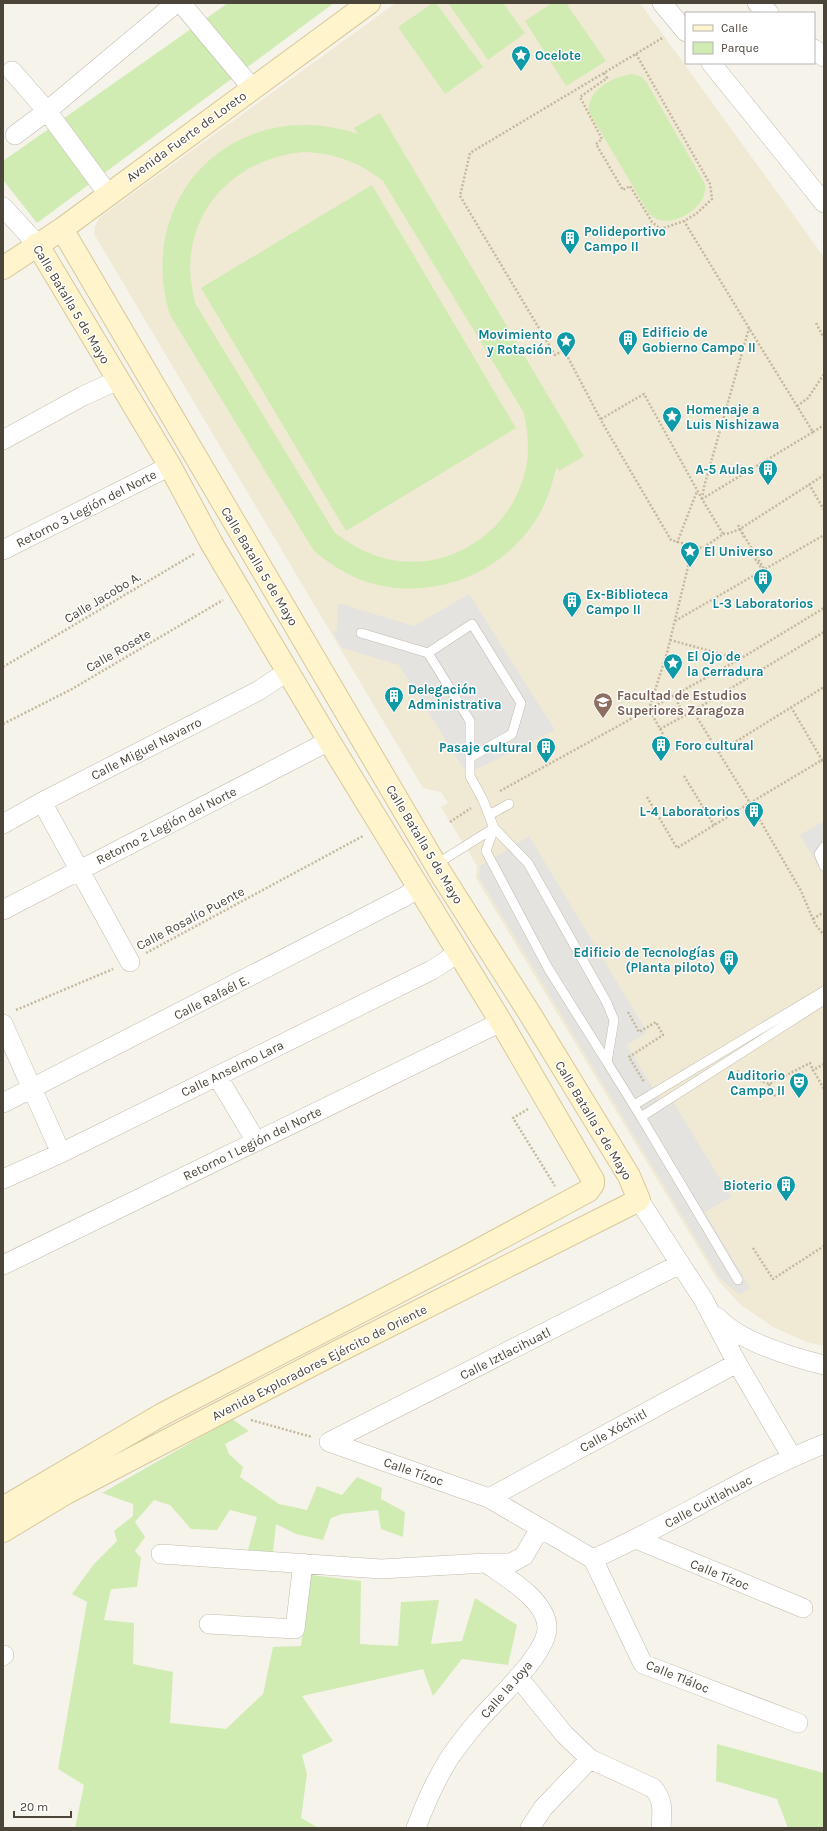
<svg xmlns="http://www.w3.org/2000/svg" width="827" height="1831" viewBox="0 0 827 1831" font-family="Karla,sans-serif">
  <style>
    .education { fill: #f0e9d4 }
    .green { fill: #d0ecb2; fill-rule: evenodd }
    .parking { fill: #e5e3df }
    .lines { fill: none; stroke-linecap: round; stroke-linejoin: round }
    .lane-casing { stroke: #c2bbad; stroke-width: 10 }
    .street-casing { stroke: #c2bbad; stroke-width: 20 }
    .secondary-casing { stroke: #d8c899; stroke-width: 24 }
    .path { stroke: #c5b89d; stroke-width: 2.5; stroke-dasharray: 2 2; stroke-linecap: butt }
    .lane { stroke: #fff; stroke-width: 9 }
    .street { stroke: #fff; stroke-width: 19 }
    .secondary { stroke: #fff4cc; stroke-width: 22 }
    .path-bridge { stroke: #c5b89d; stroke-width: 2.5; stroke-dasharray: 2 2; stroke-linecap: butt }
    .labels { text-anchor: middle; stroke-width: 3; stroke-linejoin: round; paint-order: stroke }
    .culture-label { font-size: 13px; font-weight: bold; fill: #0d838f; stroke: #fff; text-anchor: start }
    .street-label { font-size: 13px; fill: #4b4438; stroke: #fff }
    .education-label { font-size: 13px; font-weight: bold; fill: #785e54; stroke: #fff; text-anchor: start }
  </style>
  <rect width="100%" height="100%" fill="#f6f3eb"/>
  <path class="education" d="M396 3H640L824 257V1346L807 1342 773 1327 741 1305 717 1279 476 878 477 866 441 807 448 803 441 792 423 788 94 234 95 226 99 218Z"/>
  <path class="green" d="M228 3H334L37 223 3 180V161Z
    M433 3H436L483 67 445 94 398 27Z
    M448 3H503L525 33 488 60Z
    M552 3H566L606 61 566 86 525 21Z
    M633 74 642 77 647 83 705 184C710 208 665 235 648 212L589 112C586 90 614 76 633 74Z
    M380 113 584 456 559 471 557 466C553 480 549 495 542 509 509 573 432 604 364 581 345 574 329 563 314 551L170 315C133 193 239 94 358 134L354 128ZM304 152C334 153 359 162 383 181L524 413C527 430 530 449 526 467 513 533 445 577 380 557 363 552 349 543 335 533L195 303C193 292 190 279 190 267 192 201 241 158 304 152Z
    M372 185 516 428 346 531 201 288Z
    M232 1419 249 1431 225 1444 229 1454 243 1467 240 1477 279 1504 307 1510 317 1486 342 1495 357 1477 382 1488 381 1499 405 1512 403 1537 381 1529 378 1510 342 1514 331 1518 323 1540 296 1534 276 1524 273 1552 248 1550 257 1517 230 1510 217 1530 191 1529 170 1505 154 1500 135 1522 145 1537 135 1551 141 1558 137 1587 111 1589 104 1620 134 1623 133 1664 173 1672 170 1723 226 1729 263 1694 273 1647 301 1646 311 1575 361 1581 360 1644 398 1646 401 1602 439 1600 431 1644 462 1641 475 1598 517 1625 508 1665 462 1659 433 1696 423 1669 302 1696 333 1741 302 1755 307 1774 301 1818 319 1828H75L84 1785 58 1769 87 1602 72 1594 94 1564 117 1541 114 1531 133 1516V1504L102 1493Z
    M717 1744 824 1773V1828H788L777 1799 716 1781Z"/>
  <path class="parking" d="M469 594 555 730 467 774 399 665 342 648 333 632 337 630 338 603 414 626Z
    M824 821V876L800 835Z
    M529 836 647 1032 627 1045 662 1103 671 1098 731 1197 705 1212 750 1288 739 1295 719 1277 479 877 480 866Z"/>
  <g class="lines">
    <defs>
      <path id="lane" d="M361 633 428 653 470 721V776L483 800 494 828 435 865
        M428 653 472 624 521 703 512 734 471 757
        M489 815 509 804
        M494 828 528 863 607 1003 614 1020 607 1062 548 968 486 851Z
        M824 847 819 854 824 866
        M607 1062 641 1117 824 1000
        M634 1105 824 991
        M641 1117 738 1280"/>
      <path id="street" d="M181 3 252 88
        M662 3 686 32
        M757 3 769 13
        M814 49 824 57
        M711 63 824 203
        M12 71 47 111 108 194
        M15 135 47 111 176 3
        M3 207 37 244
        M3 440 83 396 118 380
        M3 550 170 466
        M42 802 130 962
        M3 824 42 802 258 691 288 671
        M3 910 329 741
        M3 1024 61 1153
        M217 1076 256 1141
        M3 1103 404 897 418 888
        M3 1179 61 1153 432 970 458 953
        M639 1200 703 1299 737 1363 792 1457
        M3 1265 501 1022
        M717 1317C740 1342 792 1357 824 1365
        M329 1442 680 1264
        M329 1442 489 1498 593 1559
        M489 1498 737 1363
        M636 1539 803 1608
        M161 1554 381 1569 486 1563H511L524 1556 540 1528
        M593 1559 643 1664 798 1723
        M593 1559C672 1524 744 1476 824 1444
        M209 1624 295 1629 303 1563
        M3 1656 4 1655
        M518 1677 564 1734 590 1759 653 1788C664 1800 662 1812 661 1828
        M416 1828C425 1804 436 1779 450 1757 459 1745 468 1732 478 1721 495 1701 548 1653 547 1627 546 1600 506 1577 486 1563
        M530 1828 543 1808 590 1759"/>
      <path id="secondary" d="M3 268 62 229 369 3
        M3 1508 161 1415 464 1258 588 1191 593 1184V1180L501 1022 329 741 212 544 170 466 37 244
        M3 1531 66 1493 337 1352 639 1200 629 1176 530 1014 440 872 62 229"/>
    </defs>
    <use href="#lane" class="lane-casing"/>
    <use href="#street" class="street-casing"/>
    <use href="#secondary" class="secondary-casing"/>
    <path class="path" d="M636 54 710 184 712 199 696 214 684 221 749 328 813 432 702 499 723 534 703 548 693 546
      M604 73 607 78 580 97 602 139 596 144 623 190 630 186 652 222 661 229 684 221
      M816 323 824 338
      M797 406 808 398 824 374
      M601 419 644 394 702 499
      M813 432 824 425
      M809 484 824 510
      M702 499 704 487 749 328
      M740 529 764 569
      M723 534 730 533 740 529 824 475
      M677 543 697 491
      M675 621 824 535
      M670 640 740 659 824 608
      M3 667 194 554
      M674 695 684 716
      M791 707 822 760
      M693 711 750 803 822 760 824 764
      M3 724 72 689 223 600
      M660 729 693 711 824 632
      M663 734 649 709 667 653 693 546 671 540 603 424 564 350 555 355 460 196 470 153 664 37
      M719 752 824 687
      M684 776 714 825
      M500 791 740 659
      M647 797 677 848 750 803 801 891 815 924 824 935
      M450 822 471 808
      M813 919 824 912
      M146 953 363 836
      M16 1010 113 969
      M628 1012 639 1032 656 1022 663 1035 629 1057 644 1082
      M824 1064 813 1070 824 1089
      M737 1071 769 1084 810 1063 813 1070
      M769 1084 776 1098
      M528 1109 513 1118 555 1186
      M753 1248 773 1279 824 1246
      M251 1420 312 1437"/>
    <use href="#lane" class="lane"/>
    <use href="#street" class="street"/>
    <use href="#secondary" class="secondary"/>
    <path class="path-bridge" d="M738 525 744 537
      M755 559 765 573"/>
  </g>
  <defs>
    <symbol id="sight-pin" viewBox="-11 -11 22 30"><path d="M0 17L-7.5 6A9.5 9.5 0 1 1 7.5 6Z" fill="#0f9aa8" stroke="#fff"/><path d="M0-6L1.8-2.2L6-1.7L2.9 1.2L3.7 5.4L0 3.3L-3.7 5.4L-2.9 1.2L-6-1.7L-1.8-2.2Z" fill="#fff"/></symbol>
    <symbol id="building-pin" viewBox="-11 -11 22 30"><path d="M0 17L-7.5 6A9.5 9.5 0 1 1 7.5 6Z" fill="#0f9aa8" stroke="#fff"/><path d="M-4-6H4V6H1V3H-1V6H-4ZM-2.5-4.3h1.7v1.8h-1.7ZM.8-4.3h1.7v1.8H.8ZM-2.5-1h1.7V.8h-1.7ZM.8-1h1.7V.8H.8Z" fill="#fff"/></symbol>
    <symbol id="university-pin" viewBox="-11 -11 22 30"><path d="M0 17L-7.5 6A9.5 9.5 0 1 1 7.5 6Z" fill="#8d6e63" stroke="#fff"/><path d="M0-5L7-2L0 1L-7-2ZM-4 1L0 2.5L4 1V4Q0 6-4 4Z" fill="#fff"/></symbol>
    <symbol id="theatre-pin" viewBox="-11 -11 22 30"><path d="M0 17L-7.5 6A9.5 9.5 0 1 1 7.5 6Z" fill="#0f9aa8" stroke="#fff"/><path d="M-5-5.5Q0-4 5-5.5V0Q5 5 0 6Q-5 5-5 0ZM-3.3-2.5H-1v1.5H-3.3ZM1-2.5H3.3v1.5H1ZM-2.8 1Q0 5.5 2.8 1Z" fill="#fff"/></symbol>
  </defs>
  <g fill-rule="evenodd">
    <use href="#sight-pin" x="510" y="44" width="22" height="30"/>
    <use href="#building-pin" x="559" y="227" width="22" height="30"/>
    <use href="#building-pin" x="617" y="328" width="22" height="30"/>
    <use href="#sight-pin" x="555" y="330" width="22" height="30"/>
    <use href="#sight-pin" x="661" y="405" width="22" height="30"/>
    <use href="#building-pin" x="757" y="458" width="22" height="30"/>
    <use href="#sight-pin" x="679" y="540" width="22" height="30"/>
    <use href="#building-pin" x="752" y="567" width="22" height="30"/>
    <use href="#building-pin" x="561" y="590" width="22" height="30"/>
    <use href="#sight-pin" x="662" y="652" width="22" height="30"/>
    <use href="#building-pin" x="383" y="685" width="22" height="30"/>
    <use href="#university-pin" x="592" y="691" width="22" height="30"/>
    <use href="#building-pin" x="650" y="734" width="22" height="30"/>
    <use href="#building-pin" x="535" y="736" width="22" height="30"/>
    <use href="#building-pin" x="743" y="800" width="22" height="30"/>
    <use href="#building-pin" x="718" y="948" width="22" height="30"/>
    <use href="#theatre-pin" x="788" y="1071" width="22" height="30"/>
    <use href="#building-pin" x="775" y="1174" width="22" height="30"/>
  </g>
  <g class="labels">
    <g class="culture-label">
      <text x="535" y="60">Ocelote</text>
      <text x="584" y="236">Polideportivo<tspan x="584" dy="15">Campo II</tspan></text>
      <text x="642" y="337">Edificio de<tspan x="642" dy="15">Gobierno Campo II</tspan></text>
      <text x="552" y="339" text-anchor="end">Movimiento<tspan x="552" dy="15">y Rotación</tspan></text>
      <text x="686" y="414">Homenaje a<tspan x="686" dy="15">Luis Nishizawa</tspan></text>
      <text x="754" y="474" text-anchor="end">A-5 Aulas</text>
      <text x="704" y="556">El Universo</text>
      <text x="586" y="599">Ex-Biblioteca<tspan x="586" dy="15">Campo II</tspan></text>
      <text x="763" y="608" text-anchor="middle">L-3 Laboratorios</text>
      <text x="687" y="661">El Ojo de<tspan x="687" dy="15">la Cerradura</tspan></text>
      <text x="408" y="694">Delegación<tspan x="408" dy="15">Administrativa</tspan></text>
      <text x="675" y="750">Foro cultural</text>
      <text x="532" y="752" text-anchor="end">Pasaje cultural</text>
      <text x="740" y="816" text-anchor="end">L-4 Laboratorios</text>
      <text x="715" y="957" text-anchor="end">Edificio de Tecnologías<tspan x="715" dy="15">(Planta piloto)</tspan></text>
      <text x="785" y="1080" text-anchor="end">Auditorio<tspan x="785" dy="15">Campo II</tspan></text>
      <text x="772" y="1190" text-anchor="end">Bioterio</text>
    </g>
    <g class="street-label">
      <text transform="translate(186 136) rotate(-36)" y="5">Avenida Fuerte de Loreto</text>
      <text transform="translate(72 304) rotate(59)" y="5">Calle Batalla 5 de Mayo</text>
      <text transform="translate(86 508) rotate(-27)" y="5">Retorno 3 Legión del Norte</text>
      <text transform="translate(260 566) rotate(59)" y="5">Calle Batalla 5 de Mayo</text>
      <text transform="translate(102 597) rotate(-31)" y="5">Calle Jacobo A.</text>
      <text transform="translate(118 650) rotate(-30)" y="5">Calle Rosete</text>
      <text transform="translate(146 748) rotate(-27)" y="5">Calle Miguel Navarro</text>
      <text transform="translate(166 825) rotate(-27)" y="5">Retorno 2 Legión del Norte</text>
      <text transform="translate(425 844) rotate(59)" y="5">Calle Batalla 5 de Mayo</text>
      <text transform="translate(190 918) rotate(-28)" y="5">Calle Rosalío Puente</text>
      <text transform="translate(211 997) rotate(-27)" y="5">Calle Rafaél E.</text>
      <text transform="translate(232 1068) rotate(-26)" y="5">Calle Anselmo Lara</text>
      <text transform="translate(594 1120) rotate(59)" y="5">Calle Batalla 5 de Mayo</text>
      <text transform="translate(252 1143) rotate(-26)" y="5">Retorno 1 Legión del Norte</text>
      <text transform="translate(505 1353) rotate(-27)" y="5">Calle Iztlacihuatl</text>
      <text transform="translate(319 1362) rotate(-27)" y="5">Avenida Exploradores Ejército de Oriente</text>
      <text transform="translate(613 1430) rotate(-29)" y="5">Calle Xóchitl</text>
      <text transform="translate(414 1471) rotate(19)" y="5">Calle Tízoc</text>
      <text transform="translate(708 1501) rotate(-28)" y="5">Calle Cuitlahuac</text>
      <text transform="translate(720 1574) rotate(22)" y="5">Calle Tízoc</text>
      <text transform="translate(678 1676) rotate(22)" y="5">Calle Tláloc</text>
      <text transform="translate(506 1689) rotate(-49)" y="5">Calle la Joya</text>
    </g>
    <g class="education-label">
      <text x="617" y="700">Facultad de Estudios<tspan x="617" dy="15">Superiores Zaragoza</tspan></text>
    </g>
  </g>
  <rect width="827" height="1831" fill="none" stroke="#4b4438" stroke-width="8"/>
  <rect x="685" y="12" width="130" height="52" fill="#ffffff" stroke="#b7b4af"/>
  <rect x="693" y="25" width="20" height="6" fill="#fff4cc" stroke="#b7b4af"/>
  <text x="721" y="32" font-size="12" fill="#4b4438">Calle</text>
  <rect x="693" y="42" width="20" height="12" fill="#d0ecb2" stroke="#b7b4af"/>
  <text x="721" y="52" font-size="12" fill="#4b4438">Parque</text>
  <path d="M14 1811v6h57v-6" fill="none" stroke="#4b4438" stroke-width="2"/>
  <text x="20" y="1811" font-size="12" fill="#4b4438" stroke="#ffffff" stroke-width="3" paint-order="stroke">20 m</text>
</svg>
